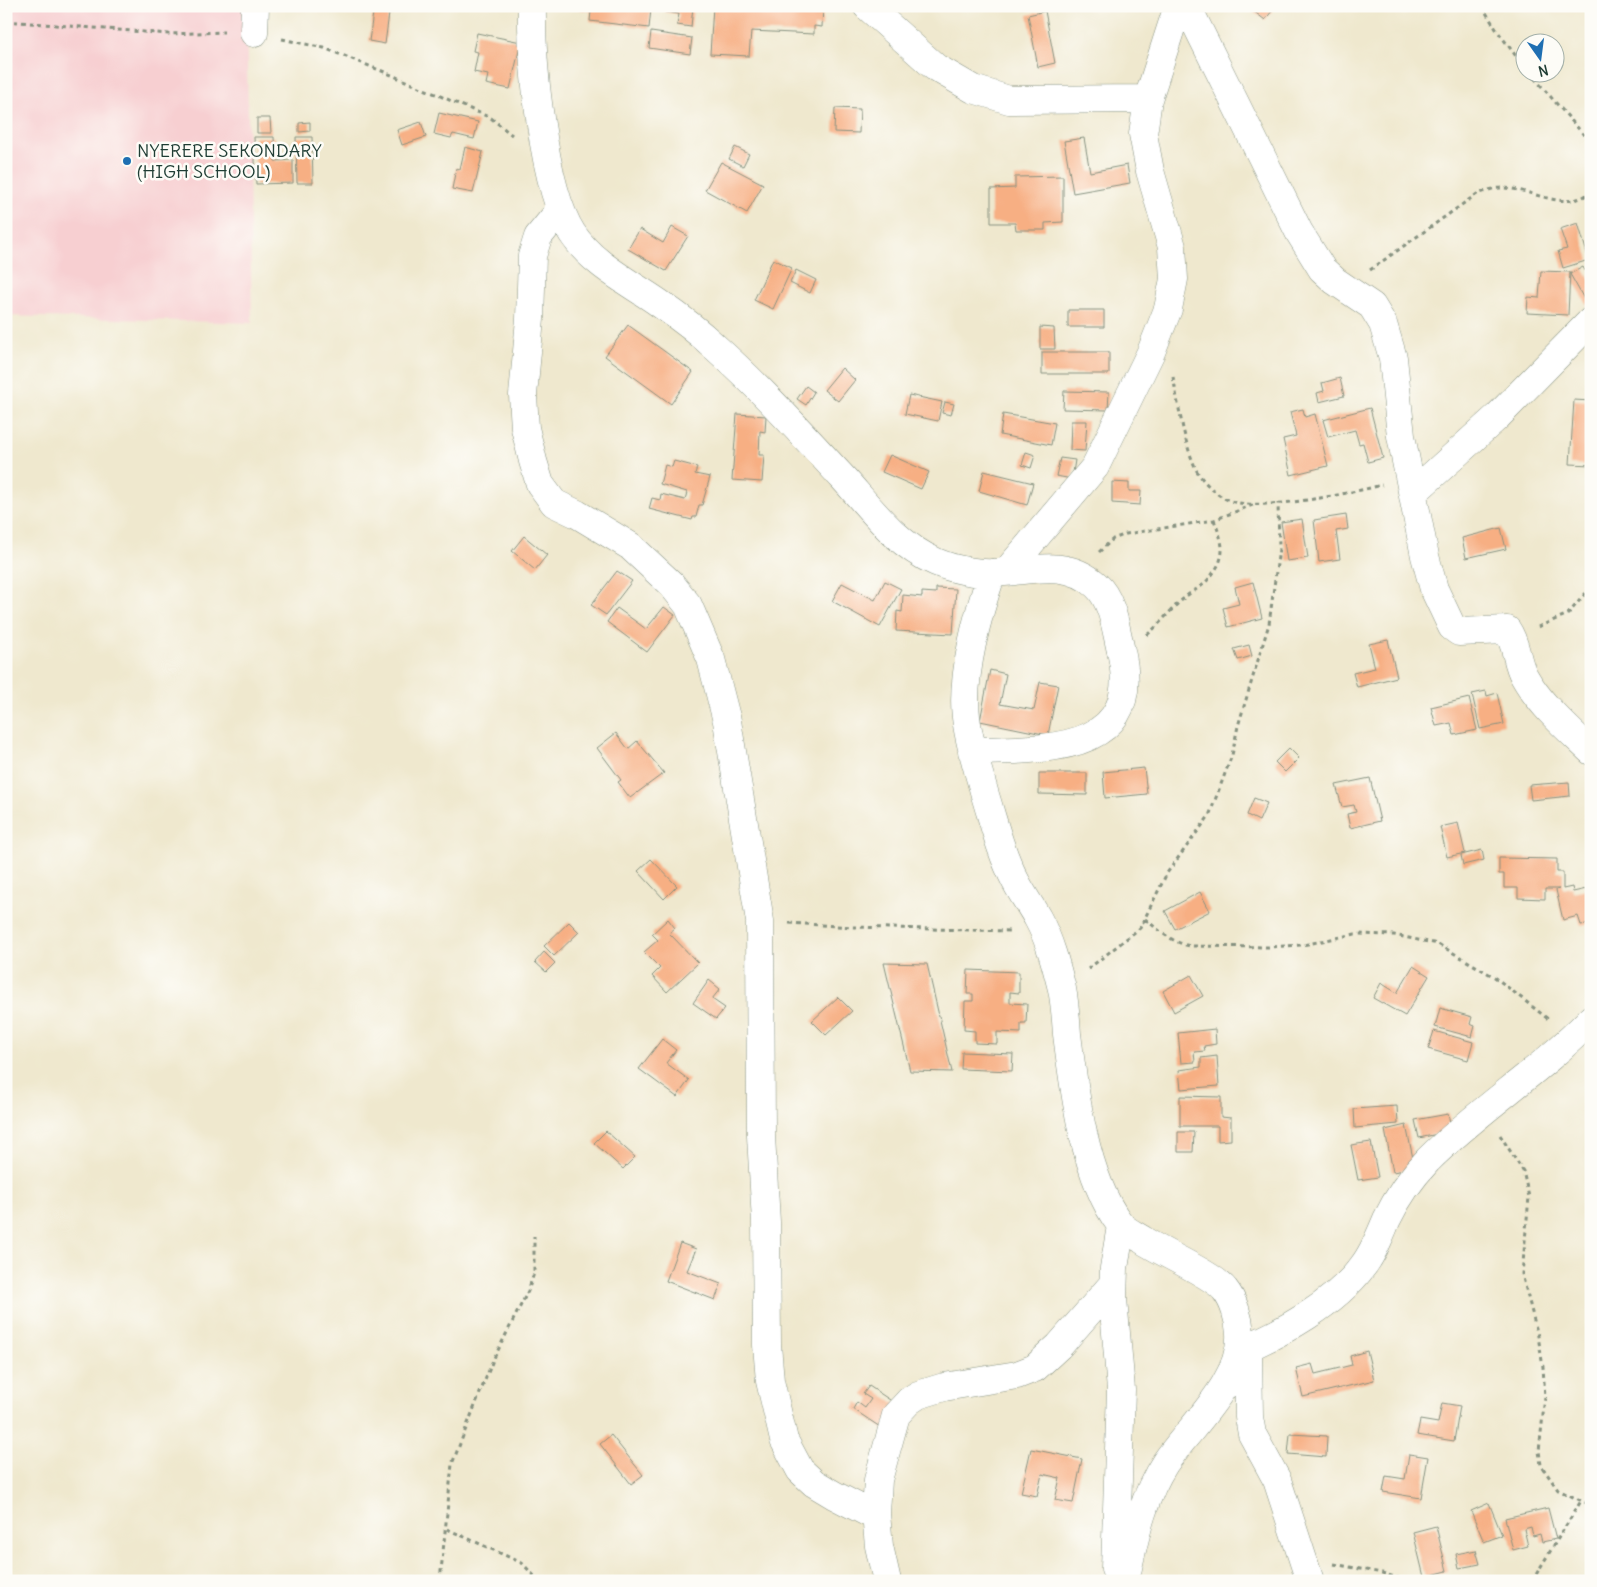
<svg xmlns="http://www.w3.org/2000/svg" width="1597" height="1587" viewBox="0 0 1597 1587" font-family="Delius,sans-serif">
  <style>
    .built { fill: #f7cfd1 }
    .building { fill: #f7af83 }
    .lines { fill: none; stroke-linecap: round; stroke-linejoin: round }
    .minor-casing { stroke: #879281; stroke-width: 29 }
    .path { stroke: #879281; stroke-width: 3; stroke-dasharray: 4 4; stroke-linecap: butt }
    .minor { stroke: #fff; stroke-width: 28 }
    .poi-dot { fill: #1f6fb2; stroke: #fdfcf7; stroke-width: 2 }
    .labels { text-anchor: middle; stroke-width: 5; stroke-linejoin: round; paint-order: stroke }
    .poi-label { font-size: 18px; fill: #1f3d34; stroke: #fdfcf7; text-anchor: start }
  </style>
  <rect width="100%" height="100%" fill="#fdfcf7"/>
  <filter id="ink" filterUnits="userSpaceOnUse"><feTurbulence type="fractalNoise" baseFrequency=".02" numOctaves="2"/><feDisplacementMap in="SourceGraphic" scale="10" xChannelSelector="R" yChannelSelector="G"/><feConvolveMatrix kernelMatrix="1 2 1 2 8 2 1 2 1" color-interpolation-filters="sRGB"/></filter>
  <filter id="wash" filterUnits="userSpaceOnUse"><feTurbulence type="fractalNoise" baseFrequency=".0096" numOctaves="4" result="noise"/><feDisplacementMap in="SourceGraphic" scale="20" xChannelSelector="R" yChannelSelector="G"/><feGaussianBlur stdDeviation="1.12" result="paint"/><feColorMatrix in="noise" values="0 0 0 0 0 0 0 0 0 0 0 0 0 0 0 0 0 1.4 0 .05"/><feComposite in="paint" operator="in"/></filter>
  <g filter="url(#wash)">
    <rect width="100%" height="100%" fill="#efe8ce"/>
    <path class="built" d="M6 6H246L252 323 6 316Z"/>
    <g id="blocks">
      <path class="building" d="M374 6H390L385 44 369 41Z
        M579 6H645L644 8 651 9 649 28 590 21 591 11 579 9Z
        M666 6H693L691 27 677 25 679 14 665 12Z
        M713 6H823L822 27 814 26V34L751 31 749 56 710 54Z
        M1247 6H1276L1265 20Z
        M1045 11 1055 63 1038 67 1028 15Z
        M651 32 692 38 690 54 649 48Z
        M477 33 521 42 510 89 486 84 488 75 474 72 478 52 473 51Z
        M835 108 860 109 859 133 834 132Z
        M439 113 478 122 474 139 453 134 451 138 434 134Z
        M257 118H270L271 133H257Z
        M310 122V131L299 132V123Z
        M421 122 426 137 402 145 397 130Z
        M254 137H274L275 161 293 160V183L256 184Z
        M296 137H312L313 183H297Z
        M1084 138 1090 172 1127 165 1130 183 1073 193 1064 141Z
        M465 147 483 152 473 193 452 189 456 168 460 169Z
        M735 147 749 154 743 166 729 159Z
        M721 162 763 184 747 213 705 190Z
        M1063 176V222L1045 223V230H1016L1015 223H991V189L1015 188V177Z
        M1578 223 1589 260 1563 268 1558 251 1567 249 1560 229Z
        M672 227 688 236 666 271 628 249 640 229 663 243Z
        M773 259 792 268 773 309 754 300Z
        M1583 267 1591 281V304L1588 306 1570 274Z
        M796 270 816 280 810 293 790 283Z
        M1541 271 1570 272 1568 315 1527 313 1528 297 1539 298Z
        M1068 310H1104V327H1068Z
        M628 325 693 372 671 404 605 356Z
        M1040 327 1054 328 1055 349H1040Z
        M1042 352H1109V374H1042Z
        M842 368 855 380 838 401 824 390Z
        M1340 378 1344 396 1319 402 1317 393 1324 391 1322 383Z
        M806 386 814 392 806 405 797 399Z
        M1064 391 1109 392 1108 410 1063 409Z
        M909 395 942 402 938 421 905 414Z
        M1574 400 1591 401V465L1570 464Z
        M945 402 954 404 951 415 942 413Z
        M1370 408 1383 458 1368 462 1363 443 1359 444 1355 430 1328 437 1323 420Z
        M1303 409 1305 417 1315 414 1328 466 1291 475 1283 439 1296 436 1290 412Z
        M737 414 766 416 765 432 760 431 759 455H764L762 482 732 480Z
        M1003 414 1055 423 1051 445 1000 435Z
        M1071 421H1087L1085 451 1070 450Z
        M1026 452 1035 455 1031 468 1022 465Z
        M890 455 929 472 921 489 882 472Z
        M1060 458 1075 460 1072 479 1056 476Z
        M674 461 697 467 695 474 710 477 702 505H699L696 517H693L692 520 649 509 652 498 660 500 661 494 685 500 687 492 660 484 665 465 672 467Z
        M984 471 1033 483 1027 505 979 491Z
        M1112 482 1129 483V491H1141L1140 505 1112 503Z
        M1346 515 1348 529 1336 531 1340 559 1319 562 1314 520Z
        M1302 519 1308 558 1287 561 1281 522Z
        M1501 528 1506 549 1466 558 1462 538Z
        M524 536 547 555 535 570 512 551Z
        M617 571 632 581 606 615 591 605Z
        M885 581 901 589 880 627 832 601 842 583 875 600Z
        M1253 582 1262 618 1228 627 1223 608 1239 604 1235 587Z
        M936 588 956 589 953 634 896 631 897 611 902 612 903 595 922 597V592L936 593Z
        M664 607 675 615 647 652 607 622 617 608 646 629Z
        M1388 640 1397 677 1357 687 1353 673 1375 668 1369 644Z
        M1249 645 1252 656 1238 660 1234 649Z
        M990 670 1006 674 1000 704 1034 710 1040 682 1058 685 1048 735 980 721Z
        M1486 691 1487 696 1497 693 1504 724 1480 729 1472 694Z
        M1469 698 1477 730 1454 735 1451 723 1436 726 1431 707Z
        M616 733 628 749 637 741 664 773 630 798 618 782 621 780 597 748Z
        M1289 748 1299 758 1285 772 1275 762Z
        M1144 768 1147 794 1105 798 1103 772Z
        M1039 773H1087V795L1039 794Z
        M1370 778 1380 821 1350 828 1347 814 1356 812 1354 805 1342 807 1336 785Z
        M1569 782 1570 796 1531 800 1529 785Z
        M1254 798 1267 803 1259 821 1247 815Z
        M1458 823 1465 853 1447 857 1440 827Z
        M1482 850 1484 860 1463 865 1461 855Z
        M1499 858 1557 859V872H1563V889L1572 887 1573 892 1591 888V923L1581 925 1578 916 1563 920 1556 890 1559 889H1545V899L1518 898V888H1504V874H1499Z
        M651 859 677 886 664 899 638 871Z
        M1200 892 1210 911 1175 929 1165 911Z
        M668 919 675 928 669 933 698 963 667 992 652 976 660 968 644 952 658 940 652 934Z
        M569 922 579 932 554 956 544 946Z
        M544 952 555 963 546 972 535 962Z
        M884 963 927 964 952 1072 910 1071Z
        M1413 966 1429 976 1405 1016 1373 998 1381 983 1397 993Z
        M968 970 1019 972V993L1010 992V1003L1027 1004 1026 1023H1021V1033L997 1032V1044L975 1043V1031L964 1030 965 1001H973V994H967Z
        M1191 975 1203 996 1174 1012 1163 991Z
        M709 980 720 989 712 999 725 1008 716 1019 693 1003Z
        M838 997 852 1011 826 1035 812 1021Z
        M1440 1008 1472 1017 1470 1024 1475 1026 1472 1037 1435 1027Z
        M1215 1029 1216 1044 1204 1046 1205 1051 1194 1052 1195 1062 1181 1063 1178 1033Z
        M1434 1031 1473 1042 1468 1060 1428 1049Z
        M662 1039 676 1050 666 1063 689 1080 677 1097 639 1069Z
        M962 1052 1013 1054 1012 1071 961 1069Z
        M1217 1056 1219 1086 1181 1089 1179 1070 1201 1067V1058Z
        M1180 1096 1221 1097V1117L1231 1118V1140L1218 1141V1126H1180Z
        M1397 1106 1398 1124 1355 1128 1354 1109Z
        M1448 1114 1452 1131 1419 1138 1415 1120Z
        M1406 1125 1415 1168 1393 1172 1385 1130Z
        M606 1131 635 1157 623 1169 594 1143Z
        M1178 1132H1194L1193 1152H1178Z
        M1371 1142 1378 1177 1358 1180 1351 1145Z
        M680 1243 696 1249 687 1271 721 1284 715 1300 666 1281Z
        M1367 1351 1374 1380 1303 1397 1296 1368 1312 1364 1315 1374 1352 1365 1350 1356Z
        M869 1386 911 1414 895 1437 853 1409 857 1402 865 1408 871 1399 863 1394Z
        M1442 1403 1460 1406 1454 1441 1417 1435 1420 1420 1438 1423Z
        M1290 1434 1327 1436 1326 1457 1288 1454Z
        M611 1435 643 1475 631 1484 600 1444Z
        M1031 1449 1082 1459 1073 1503 1055 1500 1060 1478 1042 1474 1037 1496 1021 1493Z
        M1409 1454 1428 1457 1421 1498 1383 1492 1386 1476 1405 1479Z
        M1489 1503 1502 1535 1484 1542 1471 1511Z
        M1548 1508 1556 1539 1542 1542 1540 1534 1533 1536 1531 1527 1524 1529 1528 1546 1513 1550 1505 1518Z
        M1436 1526 1447 1571 1424 1577 1413 1532Z
        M1476 1550 1480 1564 1459 1568 1456 1554Z"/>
    </g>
  </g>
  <g filter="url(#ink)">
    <use href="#blocks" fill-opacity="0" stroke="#879281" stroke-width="1"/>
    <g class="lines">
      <defs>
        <path id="minor" d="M532 6C531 61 543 188 572 233 592 264 629 282 659 303 678 316 698 331 715 347 761 388 802 434 844 479 872 510 897 545 936 562 952 569 977 574 994 573 1030 571 1066 558 1096 585 1113 600 1116 631 1121 651 1145 755 1044 749 972 751
          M867 6 935 67 973 89 1009 100 1148 99
          M1187 6 1299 232 1322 269 1335 281 1372 306 1383 324 1393 358 1401 436 1425 556 1434 589 1452 627 1459 632 1507 630C1517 644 1516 662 1524 676 1540 705 1567 728 1591 751
          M254 33 255 6
          M560 210 538 237 532 256 530 319 523 395 525 428 533 461 540 484 554 503 577 514 630 546 672 585 688 605 711 659 727 721 760 921 761 1136 766 1222 767 1345 770 1381 784 1440 800 1470 814 1483 834 1495 867 1512 876 1514
          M1413 493 1498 416 1591 321
          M1007 571 1095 467 1151 352 1168 309 1174 279 1172 247 1150 171 1143 134 1148 99 1178 6
          M992 573C978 613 961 675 966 717 969 744 978 769 985 795 994 824 1001 853 1015 880 1022 894 1031 906 1038 919 1050 941 1056 965 1062 989 1065 1004 1066 1019 1067 1034 1074 1091 1085 1178 1120 1224 1125 1231 1136 1235 1143 1240 1162 1253 1214 1275 1225 1290 1234 1301 1239 1319 1240 1333 1243 1381 1190 1426 1165 1463 1142 1498 1134 1541 1125 1581
          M1248 1348 1249 1417 1252 1434 1277 1480 1310 1581
          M1239 1351C1282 1333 1335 1304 1363 1266 1374 1252 1380 1235 1387 1219 1398 1196 1411 1178 1428 1160 1479 1109 1541 1071 1591 1019
          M1115 1569 1121 1390 1113 1299 1114 1268 1121 1226
          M887 1581 879 1546 876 1514 878 1480 896 1415 909 1401 918 1395 944 1387 1017 1375 1035 1368 1059 1346 1113 1284"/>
      </defs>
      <use href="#minor" class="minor-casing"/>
      <path class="path" d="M1482 6 1496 29 1524 67
        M6 21 169 34 224 32
        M282 39 324 48 387 73 491 118 512 135
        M1529 72 1591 143
        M1370 270 1477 194C1484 192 1492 188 1500 188 1531 187 1563 214 1591 192
        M1173 377C1179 407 1183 439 1195 467 1200 479 1214 493 1226 499 1254 514 1351 493 1382 485
        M1099 552 1113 539 1126 534 1214 520 1255 504
        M1538 627 1568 614 1591 587
        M1147 635C1160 624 1170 610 1183 599 1189 593 1198 589 1205 583 1227 559 1225 547 1214 520
        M1145 919C1160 931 1171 942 1190 946L1268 947 1303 945 1355 934 1394 935 1438 944 1496 978 1548 1019
        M789 923 852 927 1011 931
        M1088 969 1140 928 1167 873 1209 816 1232 755 1238 726 1269 624 1279 549 1278 503
        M1500 1135 1523 1171 1529 1197 1522 1274 1538 1336 1543 1367 1545 1397 1539 1451 1541 1465 1558 1490 1591 1505
        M447 1529 522 1563 539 1581
        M1334 1564 1382 1573 1407 1581
        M440 1581 452 1464 493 1360 528 1291 534 1273V1236
        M1532 1581 1581 1501"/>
      <use href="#minor" class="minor"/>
    </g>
  </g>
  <circle class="poi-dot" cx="127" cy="161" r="5"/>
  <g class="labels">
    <g class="poi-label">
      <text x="137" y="157">NYERERE SEKONDARY<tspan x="137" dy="21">(HIGH SCHOOL)</tspan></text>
    </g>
  </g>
  <rect width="1597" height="1587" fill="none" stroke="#fdfcf7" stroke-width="25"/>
  <g transform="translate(1540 58) rotate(166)"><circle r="24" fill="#fdfcf7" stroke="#a4b0a9"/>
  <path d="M0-4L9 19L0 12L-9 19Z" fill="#1f6fb2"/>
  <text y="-8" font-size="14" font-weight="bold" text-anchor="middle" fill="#1f3d34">N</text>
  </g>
</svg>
